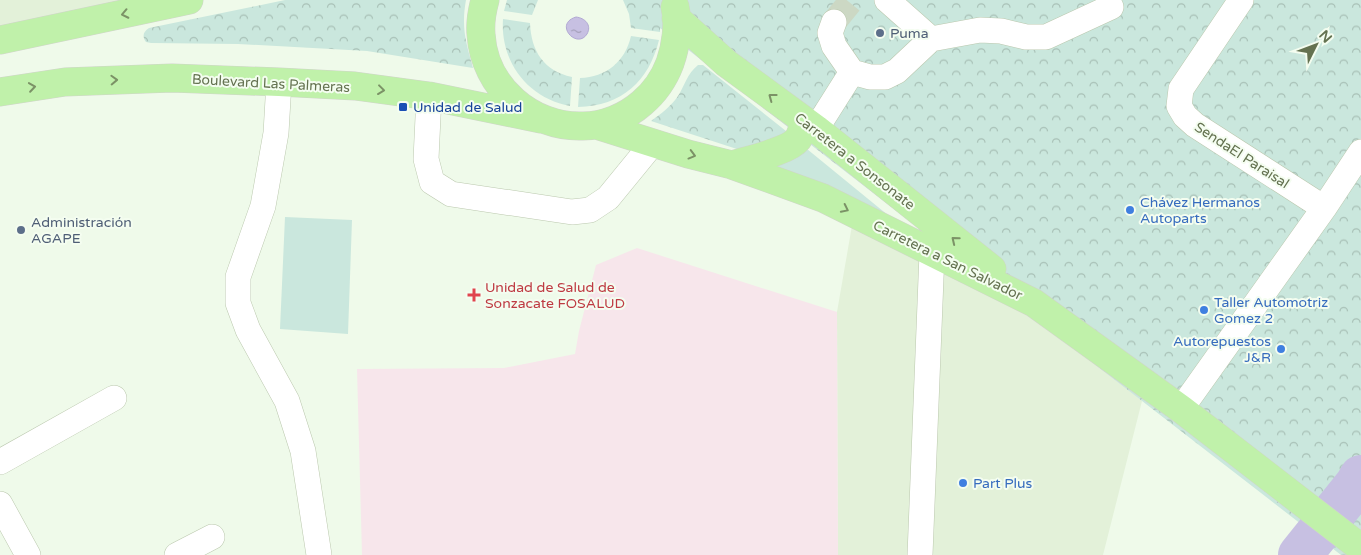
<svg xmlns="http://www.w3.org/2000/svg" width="1361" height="555" viewBox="0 0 1361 555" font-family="'Varela Round',sans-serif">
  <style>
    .residential { fill: #e3f1d9 }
    .education { fill: #f7e6eb }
    .grass { fill: #cae7dd }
    .forest { fill: url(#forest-crowns) }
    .water { fill: url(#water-ripples); stroke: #b1a8d3 }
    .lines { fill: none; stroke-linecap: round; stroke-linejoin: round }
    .river { stroke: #c7c0e2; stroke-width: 44 }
    .minor-tunnel { stroke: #ccd8c4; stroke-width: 25; stroke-dasharray: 25 12; stroke-linecap: butt }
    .minor-casing { stroke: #bbc8ae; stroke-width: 26 }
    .major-casing { stroke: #d0d5ca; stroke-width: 29 }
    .minor { stroke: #fff; stroke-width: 25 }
    .major { stroke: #c0f1aa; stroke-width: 28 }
    .oneway { stroke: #7b9266 }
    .service-dot { fill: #5c6f8a; stroke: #f4fdf0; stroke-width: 2 }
    .transit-dot { fill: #1a4fb4; stroke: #f4fdf0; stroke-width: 2 }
    .shop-dot { fill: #3f7fe0; stroke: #f4fdf0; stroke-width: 2 }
    .health-dot { fill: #e0444e; stroke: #f4fdf0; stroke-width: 2 }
    .labels { text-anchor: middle; stroke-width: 4; stroke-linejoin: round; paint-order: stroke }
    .service-label { font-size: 14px; fill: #4e5e75; stroke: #f4fdf0; text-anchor: start }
    .street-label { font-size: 14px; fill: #647250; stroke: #f4fdf0 }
    .transit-label { font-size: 14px; fill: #164399; stroke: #f4fdf0; text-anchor: start }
    .shop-label { font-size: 14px; fill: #366cbe; stroke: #f4fdf0; text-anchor: start }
    .health-label { font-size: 14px; fill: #be3a42; stroke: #f4fdf0; text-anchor: start }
  </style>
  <defs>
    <pattern id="forest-crowns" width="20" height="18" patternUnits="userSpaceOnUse" patternTransform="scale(1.25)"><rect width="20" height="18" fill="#cae7dd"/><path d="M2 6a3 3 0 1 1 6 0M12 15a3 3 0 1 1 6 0" fill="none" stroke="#a8c0b6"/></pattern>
    <pattern id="water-ripples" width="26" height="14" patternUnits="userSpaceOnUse" patternTransform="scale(1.25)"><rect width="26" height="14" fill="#c7c0e2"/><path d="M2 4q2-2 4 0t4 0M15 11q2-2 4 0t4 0" fill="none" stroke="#a5a0ba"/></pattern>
  </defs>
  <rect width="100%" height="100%" fill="#effaea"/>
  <path class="residential" d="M0 0H148L0 37Z
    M854 214 1034 303 1142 401 1103 555H838L837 312Z"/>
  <path class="education" d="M637 248 837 312 838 555H362L357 369 504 368 575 354 579 331 596 265Z"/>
  <path class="grass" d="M807 149 900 225 775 166 802 150Z
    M285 217 352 220 348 334 280 329Z"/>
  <path class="forest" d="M285 0H466C461 28 466 42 473 68L367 51 238 44 151 43 146 42C142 36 143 32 149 28Z
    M507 0H538L532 15 504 11Z
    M623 0H1361V555H1341L660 28V32L631 28 629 14Z
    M503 19 530 23C531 51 544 71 572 77L570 106C528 98 500 62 503 19Z
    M631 36 659 40C649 81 622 106 578 107L580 78C606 77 625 62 631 36Z
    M698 65H703L786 131V135L743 151 651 121C661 114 671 106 678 96 685 85 687 74 698 65Z"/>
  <path class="water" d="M576 17C585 18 592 25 587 34 577 50 553 24 576 17Z"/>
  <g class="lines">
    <path class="river" d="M1300 555 1357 484 1361 477"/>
    <path class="minor-tunnel" d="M834 22 852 0"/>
    <defs>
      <path id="minor" d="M887 0 931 39
        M1241 0 1181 89 1179 106 1185 116 1195 125 1324 208
        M852 72 870 77H885L897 71 931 39 980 30 1001 31 1026 37H1046L1111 7
        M279 82 276 133 263 206 238 277V303L248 330 287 401 303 451 319 555
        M429 96 426 159 432 182 451 194 572 212 590 210 608 198 653 143
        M816 129 852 72 834 46 830 33 834 22
        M1181 409 1324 208 1361 152
        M0 462 114 398
        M0 504 28 555
        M177 555 212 537
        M920 555 932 253"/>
      <path id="major" d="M485 0C482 11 480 22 481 34 484 87 531 128 583 126 604 126 626 117 642 103 655 92 664 79 670 63 676 46 679 24 675 7
        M676 18 726 63 816 129 992 269
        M0 40 189 0
        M0 92 65 82 172 78 279 82 355 86 429 96 541 119
        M596 125 688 154 732 165 823 198 1034 303 1181 409 1361 548
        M732 165C748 160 789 151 798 139 802 133 803 127 804 120"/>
    </defs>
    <use href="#minor" class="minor-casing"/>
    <use href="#major" class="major-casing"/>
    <use href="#minor" class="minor"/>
    <use href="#major" class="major"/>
  </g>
  <defs><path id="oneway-chevron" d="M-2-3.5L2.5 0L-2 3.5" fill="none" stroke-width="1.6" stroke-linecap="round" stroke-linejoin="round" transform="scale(1.25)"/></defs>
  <g class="oneway">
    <use href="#oneway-chevron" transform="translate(125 14) rotate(168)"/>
    <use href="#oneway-chevron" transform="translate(114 80) rotate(-2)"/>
    <use href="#oneway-chevron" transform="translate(32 87) rotate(-8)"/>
    <use href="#oneway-chevron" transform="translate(381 90) rotate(7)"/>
    <use href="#oneway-chevron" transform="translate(772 97) rotate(-143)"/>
    <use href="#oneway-chevron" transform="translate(692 155) rotate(15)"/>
    <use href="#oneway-chevron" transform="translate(845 209) rotate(26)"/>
    <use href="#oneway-chevron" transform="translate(955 240) rotate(-141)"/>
  </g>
  <g class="service-dot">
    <circle cx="880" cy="33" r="5"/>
    <circle cx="21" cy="230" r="5"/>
  </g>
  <rect class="transit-dot" x="398" y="102" width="10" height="10" rx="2.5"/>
  <g class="shop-dot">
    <circle cx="1130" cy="210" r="5"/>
    <circle cx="1204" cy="310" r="5"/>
    <circle cx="1281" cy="349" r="5"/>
    <circle cx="963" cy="483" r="5"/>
  </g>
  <path class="health-dot" d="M471.5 287.5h5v5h5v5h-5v5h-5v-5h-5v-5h5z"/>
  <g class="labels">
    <g class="service-label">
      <text x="890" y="38">Puma</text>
      <text x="31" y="227">Administración<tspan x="31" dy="16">AGAPE</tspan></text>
    </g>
    <g class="street-label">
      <text transform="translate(271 83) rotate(3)" y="5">Boulevard Las Palmeras</text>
      <text transform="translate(1242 155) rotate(33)" y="5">SendaEl Paraisal</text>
      <text transform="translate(855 161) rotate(38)" y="5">Carretera a Sonsonate</text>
      <text transform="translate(948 260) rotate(26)" y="5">Carretera a San Salvador</text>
    </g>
    <g class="transit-label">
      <text x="413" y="112">Unidad de Salud</text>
    </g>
    <g class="shop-label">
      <text x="1140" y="207">Chávez Hermanos<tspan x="1140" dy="16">Autoparts</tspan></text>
      <text x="1214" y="307">Taller Automotriz<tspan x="1214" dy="16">Gomez 2</tspan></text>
      <text x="1271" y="346" text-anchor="end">Autorepuestos<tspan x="1271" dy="16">J&amp;R</tspan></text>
      <text x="973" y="488">Part Plus</text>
    </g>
    <g class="health-label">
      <text x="485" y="292">Unidad de Salud de<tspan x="485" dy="16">Sonzacate FOSALUD</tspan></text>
    </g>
  </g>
  <g transform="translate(1316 45) rotate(48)" stroke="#f4fdf0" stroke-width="4" paint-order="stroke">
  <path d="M0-4L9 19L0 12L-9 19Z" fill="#647250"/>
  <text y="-8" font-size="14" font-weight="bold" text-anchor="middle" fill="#647250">N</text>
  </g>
</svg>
